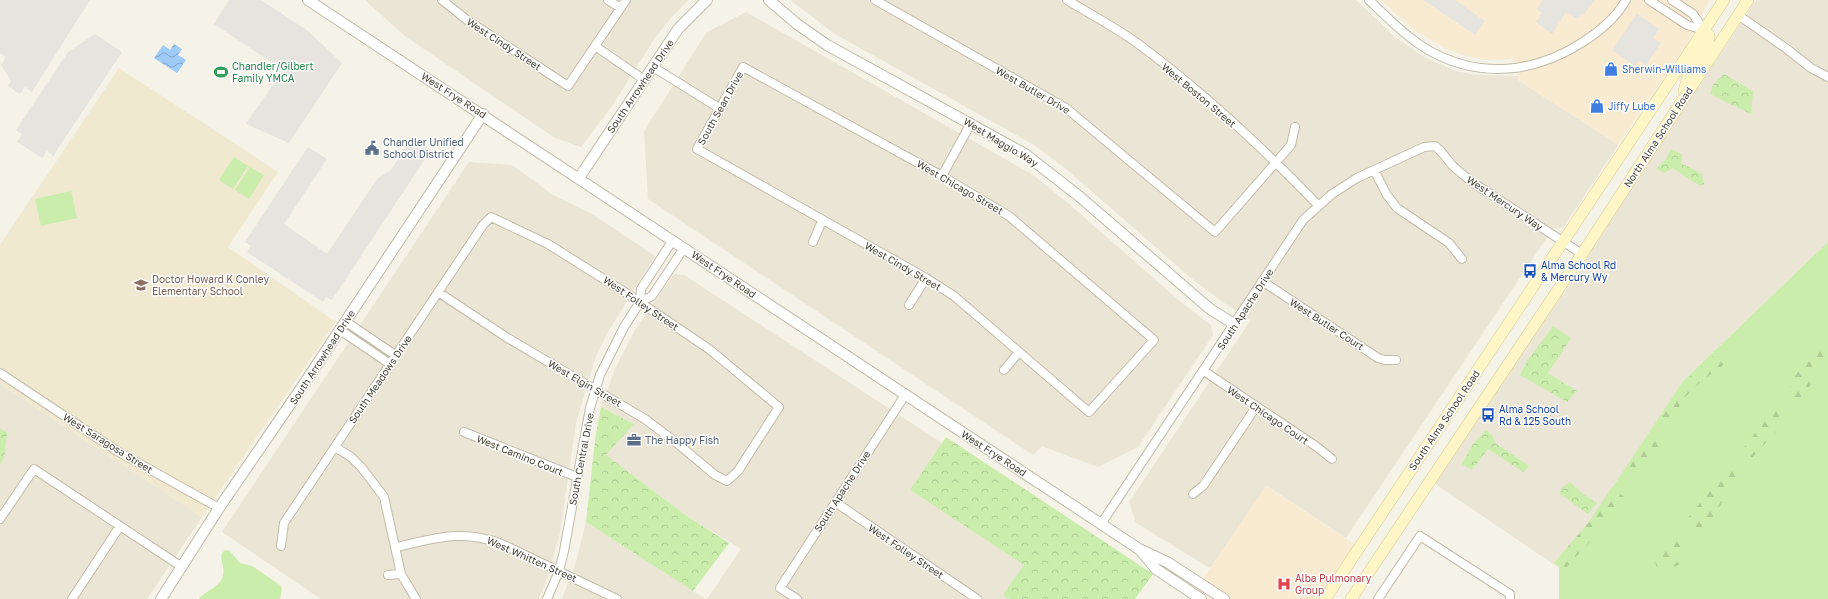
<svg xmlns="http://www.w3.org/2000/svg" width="1828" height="599" viewBox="0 0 1828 599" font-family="'Golos Text',sans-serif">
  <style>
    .residential { fill: #eae5d5 }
    .commercial { fill: #f9ebd1 }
    .education { fill: #f0e9d0 }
    .grass { fill: #caedac }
    .forest { fill: url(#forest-firs) }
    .park { fill: url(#park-crowns) }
    .parking { fill: #e6e4df }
    .water { fill: url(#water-waves) }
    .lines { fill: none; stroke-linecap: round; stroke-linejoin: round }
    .minor-casing { stroke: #c2bba9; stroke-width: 10 }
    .tertiary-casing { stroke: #c2bba9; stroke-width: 12 }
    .secondary-casing { stroke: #d9cc93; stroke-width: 12 }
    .minor { stroke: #fff; stroke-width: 8 }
    .tertiary { stroke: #fff; stroke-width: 10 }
    .secondary { stroke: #fff6c7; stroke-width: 11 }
    .labels { text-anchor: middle; stroke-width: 3; stroke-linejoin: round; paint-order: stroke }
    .street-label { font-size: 10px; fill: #494335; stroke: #fff }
    .leisure-label { font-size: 10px; fill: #27864d; stroke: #fff; text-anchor: start }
    .shop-label { font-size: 10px; fill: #366cbe; stroke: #fff; text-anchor: start }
    .service-label { font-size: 10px; fill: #4e5e75; stroke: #fff; text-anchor: start }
    .transit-label { font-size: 10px; fill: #164399; stroke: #fff; text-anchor: start }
    .education-label { font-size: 10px; fill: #785e54; stroke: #fff; text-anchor: start }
    .health-label { font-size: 10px; fill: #be3a42; stroke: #fff; text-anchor: start }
  </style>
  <defs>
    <pattern id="forest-firs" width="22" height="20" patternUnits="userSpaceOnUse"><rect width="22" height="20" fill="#caedac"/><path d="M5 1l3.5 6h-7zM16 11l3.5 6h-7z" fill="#afcc95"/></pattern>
    <pattern id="park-crowns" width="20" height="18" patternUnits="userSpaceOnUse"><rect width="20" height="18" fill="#caedac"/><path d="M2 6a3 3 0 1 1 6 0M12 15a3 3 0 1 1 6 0" fill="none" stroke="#afcc95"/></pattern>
    <pattern id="water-waves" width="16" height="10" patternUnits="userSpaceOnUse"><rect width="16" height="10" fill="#9ecbf7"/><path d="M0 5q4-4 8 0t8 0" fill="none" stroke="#83a6c9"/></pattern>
  </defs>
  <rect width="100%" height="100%" fill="#f5f2e7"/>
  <path class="residential" d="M365 0H688L669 20 655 38 612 106 581 147 555 138 405 36Z
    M790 0H1356L1395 37 1426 58 1456 71 1476 75 1518 76V80L1618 145 1564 226 1559 229 1554 227 1346 538 1267 486 1210 568 1136 523 1129 502 1251 320 1224 303 1191 278 1065 168 1034 145 835 34Z
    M1756 0H1828V242L1683 381 1559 568 1434 483 1525 348 1580 270 1596 241Z
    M746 12 1033 175 1069 204 1182 303 1211 325 1213 335 1138 447 1098 467 1042 446 1033 455 648 199 644 131 707 32Z
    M469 162 512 165 553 195 592 214 655 256 609 330 596 356 576 423 560 533 548 576 539 599H321L222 532Z
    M674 274 684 275 942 443 910 490 1024 565 1004 595 1009 599H707L741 549 684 514 606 455 634 424 601 407 615 369 635 330Z
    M0 384 202 517 147 599H0Z
    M586 522 693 591 705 599H562L576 562Z"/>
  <path class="commercial" d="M1381 0H1710L1688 42 1618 145 1518 80 1513 59 1486 60 1463 55 1446 49 1414 30Z
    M1266 486 1359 547 1325 599H1224L1200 583Z"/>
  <path class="education" d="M119 68 278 172 228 247 336 322 202 517 0 384V245Z"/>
  <path class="grass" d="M234 157 248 166 233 189 219 180Z
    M250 167 264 175 249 199 235 190Z
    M71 191 77 218 41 226 35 199Z
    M1828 242V599H1559V568L1683 381Z
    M225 550 230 551 240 563 252 566 280 585 282 588 280 599H199C205 591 222 586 223 575 225 568 220 561 222 553Z"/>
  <path class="forest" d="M1828 334C1828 365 1818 375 1800 399H1785L1792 380 1804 364 1815 359 1821 349 1824 336Z
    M1721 349 1731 359 1703 380 1684 398 1667 429 1659 428V420L1685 381Z
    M1774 408 1782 410 1785 422 1749 461 1744 448Z
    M1654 434 1664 452 1641 469V481L1628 470 1642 446Z
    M1732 465 1742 472 1706 527 1689 528 1685 521Z
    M1612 487 1628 500 1564 570 1554 563 1589 522Z
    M1675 537 1680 538V548L1685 562 1669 569 1656 566 1655 557Z"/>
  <path class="park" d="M1724 74 1753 91 1751 114 1710 94 1713 85Z
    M1671 149 1682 154 1681 163 1702 174 1704 184 1700 186 1673 168 1665 173 1656 169 1666 159Z
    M1553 326 1571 338 1548 373 1577 391 1567 402 1520 375 1527 361Z
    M601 407 634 424 606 455 684 514 729 543 693 591 586 522 595 440Z
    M0 428 7 433 4 457 0 465Z
    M1486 430 1492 435 1495 443 1529 466 1523 472 1488 449 1472 470 1462 464 1473 444Z
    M946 437 1153 574 1135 599H1009L1003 595 1024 565 910 490Z
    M1570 482 1583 494 1597 503 1588 514 1560 494 1561 488Z"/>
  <path class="parking" d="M0 0H90L32 92 25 87 20 94 8 86 11 81 1 65 6 57 0 53Z
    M229 0H261L308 31 342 63 289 143 246 124 283 70 214 24Z
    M1423 0H1455L1485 21 1475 35Z
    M1543 0H1594L1583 16 1581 15 1578 19 1566 12 1552 34 1536 22 1542 13 1537 9Z
    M1637 14 1659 29 1653 38 1661 43 1646 65 1639 60 1635 66 1612 50Z
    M95 34 122 52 53 156 47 151 42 158 17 142 22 134 16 130 68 52Z
    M412 137 431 150 332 300 326 297 323 302 247 252 251 246 245 242 308 147 327 159 284 224 327 254 377 179 391 170Z"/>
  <path class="water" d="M174 44 182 49 178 55 186 60 177 73 154 58 163 45 170 50Z"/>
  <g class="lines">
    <defs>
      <path id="minor" d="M442 0 467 20 568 86 626 0
        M608 0 621 8
        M875 0 1066 108 1215 232 1291 145 1295 127
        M1067 0C1090 14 1115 27 1137 43 1202 91 1262 147 1318 205
        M1369 0C1388 18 1407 38 1430 51 1481 79 1535 73 1583 42 1600 31 1616 18 1626 0
        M1649 0 1687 25 1704 30
        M1672 0 1693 14 1704 30
        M1738 15 1787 49 1811 68 1828 77
        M595 46 643 79
        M653 67 719 108
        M743 67 942 176 1009 216 1154 340 1089 412 954 296 926 278 697 149Z
        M1374 170 1387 195 1397 208 1449 243 1462 259
        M942 176 971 123
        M813 242 822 221
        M1262 281 1378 358 1385 360H1396
        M640 302 652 296 684 248
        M909 305 926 278
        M345 321 395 355
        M340 330 390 364
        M1004 370 1019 352
        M1204 371 1317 447 1332 459
        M0 373 117 451 219 508
        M464 432 577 477
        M335 447 351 457 362 468 384 497 401 574 416 599
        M1193 494 1203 486 1256 407
        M835 502 977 599
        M0 519 34 469 182 567
        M1101 524 1303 220 1332 194 1357 178 1424 147 1435 146C1444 153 1445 157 1452 165 1459 172 1467 178 1475 184L1582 254
        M281 546 284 523 483 225 491 217 548 244 626 293 709 349 779 407 738 471 727 481 715 475 678 444 645 419 506 337 438 292
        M397 547C437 538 462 529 502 544L617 599
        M388 575 401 574
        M72 599 120 526
        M547 599 559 571 564 551 590 408 600 375 624 327 640 302 641 289 673 240
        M797 599 780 588 905 395
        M1378 599 1420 536 1510 594V599"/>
      <path id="tertiary" d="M308 0 1139 549 1167 562 1224 599
        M769 0 797 24 827 45 1025 154 1080 197 1210 309 1234 324
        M579 178 678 29 707 0
        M1141 551 1156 569 1201 599
        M161 599 219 508 302 387 483 114"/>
      <path id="secondary" d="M1684 91 1689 72 1708 43 1709 35 1704 30
        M1325 599 1724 0
        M1351 599 1582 254 1748 0"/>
    </defs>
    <use href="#minor" class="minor-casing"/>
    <use href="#tertiary" class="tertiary-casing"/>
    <use href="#secondary" class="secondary-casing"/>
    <use href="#minor" class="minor"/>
    <use href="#tertiary" class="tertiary"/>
    <use href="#secondary" class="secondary"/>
  </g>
  <defs>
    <symbol id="shop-bare" viewBox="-9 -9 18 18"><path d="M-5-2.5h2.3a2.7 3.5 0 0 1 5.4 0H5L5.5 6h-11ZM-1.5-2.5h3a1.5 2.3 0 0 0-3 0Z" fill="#3f7fe0" stroke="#fff" stroke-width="2.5" paint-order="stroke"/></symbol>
    <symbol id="stadium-bare" viewBox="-9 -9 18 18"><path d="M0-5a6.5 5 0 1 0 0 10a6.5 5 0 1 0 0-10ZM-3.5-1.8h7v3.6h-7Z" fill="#2e9e5b" stroke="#fff" stroke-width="2.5" paint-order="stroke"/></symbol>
    <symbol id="civic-bare" viewBox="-9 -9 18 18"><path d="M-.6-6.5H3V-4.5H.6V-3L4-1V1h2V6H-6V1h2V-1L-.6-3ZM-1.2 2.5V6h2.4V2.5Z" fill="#5c6f8a" stroke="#fff" stroke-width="2.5" paint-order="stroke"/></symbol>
    <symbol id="bus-bare" viewBox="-9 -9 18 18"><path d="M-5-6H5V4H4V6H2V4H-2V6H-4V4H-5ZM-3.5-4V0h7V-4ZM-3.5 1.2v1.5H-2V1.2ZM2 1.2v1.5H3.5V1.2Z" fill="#1a4fb4" stroke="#fff" stroke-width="2.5" paint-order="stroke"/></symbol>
    <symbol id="school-bare" viewBox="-9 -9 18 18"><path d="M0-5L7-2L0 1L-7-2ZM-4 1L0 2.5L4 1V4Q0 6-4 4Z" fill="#8d6e63" stroke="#fff" stroke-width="2.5" paint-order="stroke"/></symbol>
    <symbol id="office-bare" viewBox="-9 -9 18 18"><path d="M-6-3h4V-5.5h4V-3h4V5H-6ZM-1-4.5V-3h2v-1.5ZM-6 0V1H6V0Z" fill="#5c6f8a" stroke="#fff" stroke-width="2.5" paint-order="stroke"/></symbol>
    <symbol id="hospital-bare" viewBox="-9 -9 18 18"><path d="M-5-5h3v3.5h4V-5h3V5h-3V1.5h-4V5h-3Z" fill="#e0444e" stroke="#fff" stroke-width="2.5" paint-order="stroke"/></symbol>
  </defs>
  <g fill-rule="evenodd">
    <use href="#shop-bare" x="1601" y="59" width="20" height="20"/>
    <use href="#stadium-bare" x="211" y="62" width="20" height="20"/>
    <use href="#shop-bare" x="1587" y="96" width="20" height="20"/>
    <use href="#civic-bare" x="362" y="138" width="20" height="20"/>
    <use href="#bus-bare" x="1520" y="261" width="20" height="20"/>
    <use href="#school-bare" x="131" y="275" width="20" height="20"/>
    <use href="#bus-bare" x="1478" y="405" width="20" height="20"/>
    <use href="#office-bare" x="624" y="430" width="20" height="20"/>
    <use href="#hospital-bare" x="1274" y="574" width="20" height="20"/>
  </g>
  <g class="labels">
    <g class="street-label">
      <text transform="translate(504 44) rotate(33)" y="4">West Cindy Street</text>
      <text transform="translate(640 86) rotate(-56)" y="4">South Arrowhead Drive</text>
      <text transform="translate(1033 90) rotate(30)" y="4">West Butler Drive</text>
      <text transform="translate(454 95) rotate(33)" y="4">West Frye Road</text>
      <text transform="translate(1199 95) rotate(40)" y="4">West Boston Street</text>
      <text transform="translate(720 108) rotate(-61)" y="4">South Sean Drive</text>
      <text transform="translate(1658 137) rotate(-57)" y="4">North Alma School Road</text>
      <text transform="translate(1001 142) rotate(31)" y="4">West Maggio Way</text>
      <text transform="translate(960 187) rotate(30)" y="4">West Chicago Street</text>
      <text transform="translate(1505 203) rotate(34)" y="4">West Mercury Way</text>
      <text transform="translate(903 266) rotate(30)" y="4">West Cindy Street</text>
      <text transform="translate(724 274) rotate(34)" y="4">West Frye Road</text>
      <text transform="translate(641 303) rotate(34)" y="4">West Folley Street</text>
      <text transform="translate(1245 309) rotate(-57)" y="4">South Apache Drive</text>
      <text transform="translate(1327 324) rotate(33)" y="4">West Butler Court</text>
      <text transform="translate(322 357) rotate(-57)" y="4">South Arrowhead Drive</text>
      <text transform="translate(380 379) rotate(-56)" y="4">South Meadows Drive</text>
      <text transform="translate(585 383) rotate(30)" y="4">West Elgin Street</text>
      <text transform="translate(1268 415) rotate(34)" y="4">West Chicago Court</text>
      <text transform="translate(1444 420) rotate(-56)" y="4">South Alma School Road</text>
      <text transform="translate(108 443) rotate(32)" y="4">West Saragosa Street</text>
      <text transform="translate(994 453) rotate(33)" y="4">West Frye Road</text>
      <text transform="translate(520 455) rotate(22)" y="4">West Camino Court</text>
      <text transform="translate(581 459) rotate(-79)" y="4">South Central Drive</text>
      <text transform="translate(842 491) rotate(-57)" y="4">South Apache Drive</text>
      <text transform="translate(906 551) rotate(34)" y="4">West Folley Street</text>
      <text transform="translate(532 559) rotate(24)" y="4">West Whitten Street</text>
    </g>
    <g class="leisure-label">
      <text x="232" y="70">Chandler/Gilbert<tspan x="232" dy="12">Family YMCA</tspan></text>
    </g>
    <g class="shop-label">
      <text x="1622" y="73">Sherwin-Williams</text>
      <text x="1608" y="110">Jiffy Lube</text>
    </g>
    <g class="service-label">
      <text x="383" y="146">Chandler Unified<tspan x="383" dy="12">School District</tspan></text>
      <text x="645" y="444">The Happy Fish</text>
    </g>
    <g class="transit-label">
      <text x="1541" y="269">Alma School Rd<tspan x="1541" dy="12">&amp; Mercury Wy</tspan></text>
      <text x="1499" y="413">Alma School<tspan x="1499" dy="12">Rd &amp; 125 South</tspan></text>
    </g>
    <g class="education-label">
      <text x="152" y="283">Doctor Howard K Conley<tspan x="152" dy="12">Elementary School</tspan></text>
    </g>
    <g class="health-label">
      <text x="1295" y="582">Alba Pulmonary<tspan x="1295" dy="12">Group</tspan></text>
    </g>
  </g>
</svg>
